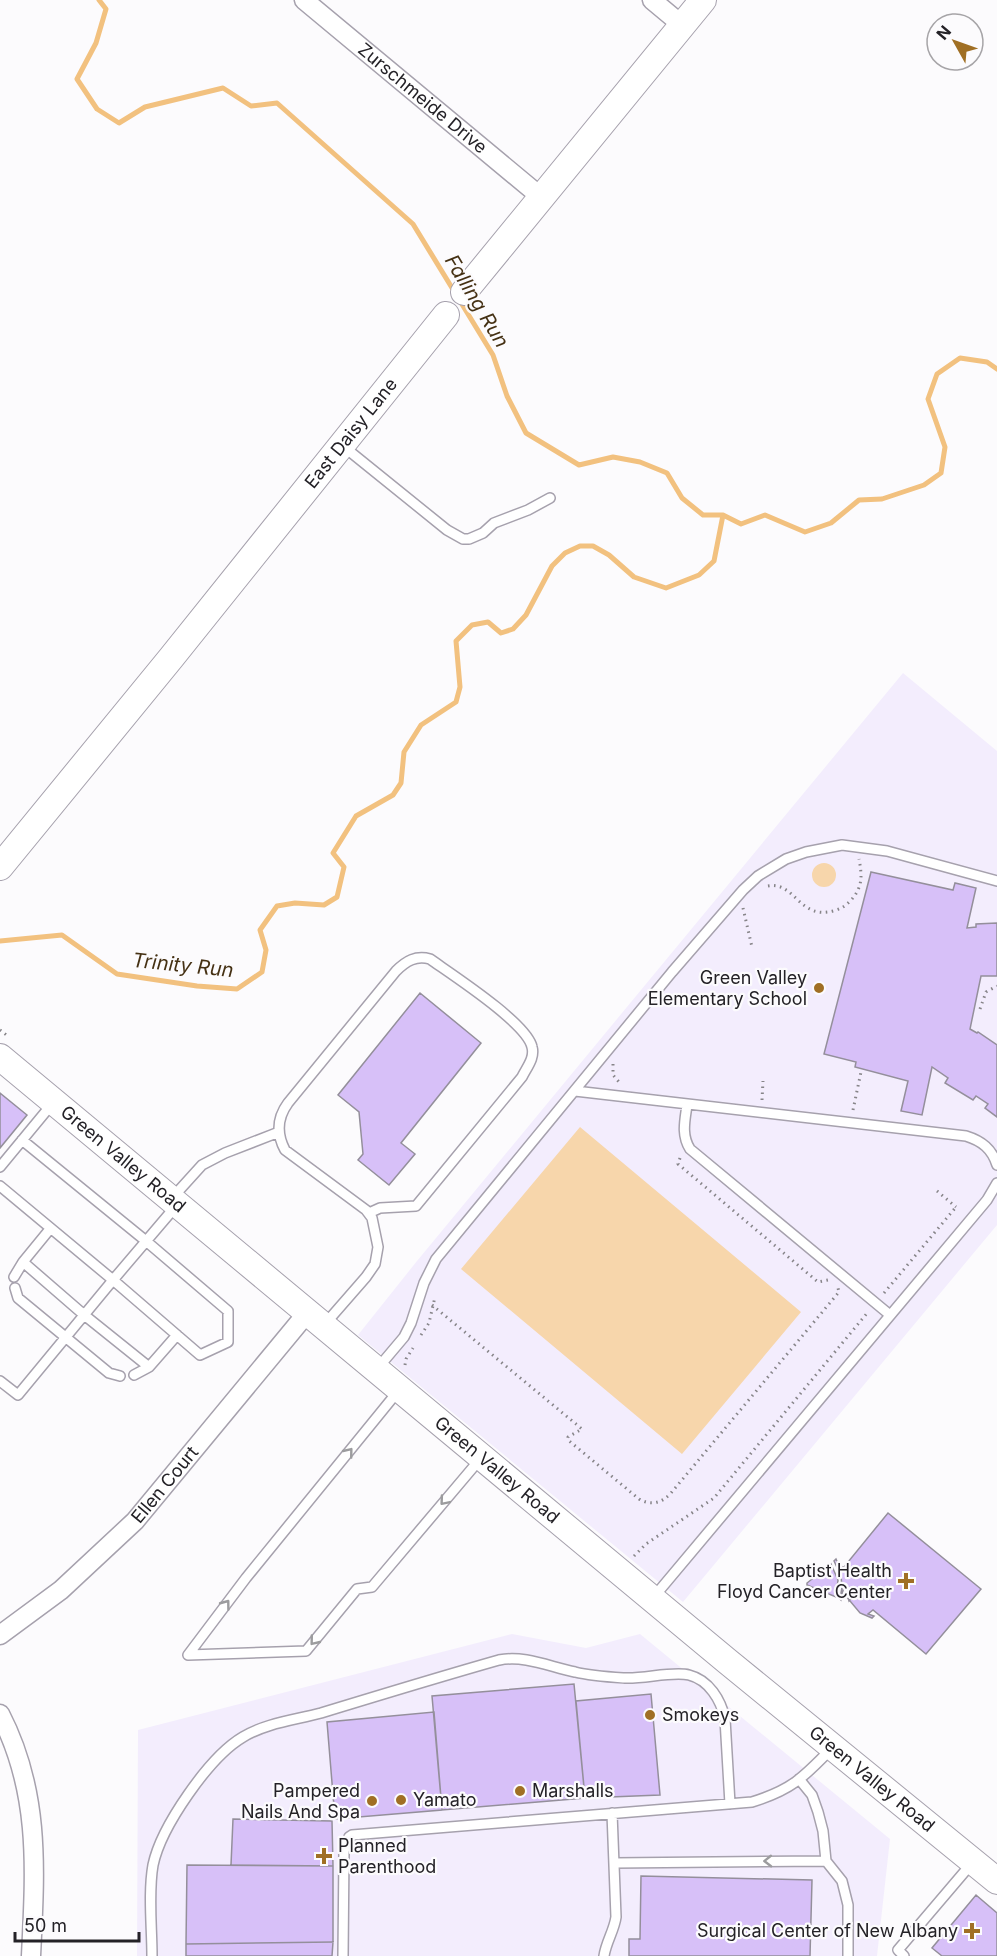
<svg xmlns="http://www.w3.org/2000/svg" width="997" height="1956" viewBox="0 0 997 1956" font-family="Inter,sans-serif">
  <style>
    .built { fill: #f3edfd }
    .green { fill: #f7d6ab }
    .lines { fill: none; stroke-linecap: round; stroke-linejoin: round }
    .stream { stroke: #f2c17f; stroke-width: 5 }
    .building { fill: #d7c0f8; stroke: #948f9b; stroke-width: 1.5 }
    .lane-casing { stroke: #a6a1ad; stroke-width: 12 }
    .street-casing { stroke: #a6a1ad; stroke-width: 21 }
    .secondary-casing { stroke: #a6a1ad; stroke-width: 28 }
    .path { stroke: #868488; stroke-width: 3; stroke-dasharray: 1.5 4.5; stroke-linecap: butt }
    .lane { stroke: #fff; stroke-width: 9 }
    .street { stroke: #fff; stroke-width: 18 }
    .secondary { stroke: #fff; stroke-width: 26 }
    .oneway { stroke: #9c9c9e }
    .poi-dot { fill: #a06f24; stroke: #fcfbfd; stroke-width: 2 }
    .labels { text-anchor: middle; stroke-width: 4.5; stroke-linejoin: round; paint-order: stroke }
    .street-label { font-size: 18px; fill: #242227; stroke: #fcfbfd }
    .poi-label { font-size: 18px; fill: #242227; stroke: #fcfbfd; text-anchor: end }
    .water-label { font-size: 20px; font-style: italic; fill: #453114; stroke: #fcfbfd }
  </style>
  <rect width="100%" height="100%" fill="#fcfbfd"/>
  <path class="built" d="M903 673 997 751V1225L683 1602 358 1335 417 1261Z
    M512 1634 586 1648 640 1634 890 1839 877 1956H137L138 1730Z"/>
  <path class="green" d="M812 875a12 12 0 1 1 24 0a12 12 0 1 1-24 0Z
    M580 1127 801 1312 682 1454 461 1269Z"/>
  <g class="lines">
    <path class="stream" d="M99 0 106 9 96 43 77 79 97 109 119 123 145 107 223 88 251 106 277 103 413 224 493 355 507 396 526 433 579 465 613 457 640 462 667 473 682 498 703 515H723L741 524 765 515 805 532 831 523 859 500 882 499 924 485 941 473 945 447 928 399 937 374 960 358 987 362 997 369
      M0 941 62 935 117 974 197 986 237 989 262 972 266 950 260 930 277 906 295 903 324 905 337 897 344 867 333 853 356 816 393 795 401 783 404 752 421 725 456 702 460 687 456 641 472 625 488 622 501 633 513 629 526 615 552 566 565 553 580 546H593L609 555 634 577 666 588 699 575 714 561 723 515"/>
  </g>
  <path class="building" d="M871 872 953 890 955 883 976 888 967 928 976 927V924L997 923V976H981L970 1029 977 1033 978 1032 997 1045V1117L985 1108 988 1104 976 1096 973 1100 945 1083 948 1078 932 1067 922 1115 901 1111 908 1081 855 1067 856 1062 824 1054Z
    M420 993 481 1043 401 1143 415 1154 389 1185 358 1160 363 1154 359 1112 338 1095Z
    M0 1093 27 1115 0 1148Z
    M888 1513 981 1589 926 1654 873 1610 868 1614 874 1616 872 1618 860 1613 845 1595 847 1594 849 1601 855 1594 844 1586 841 1600 840 1599 842 1587 841 1576 834 1561 836 1559 839 1566 844 1567Z
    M831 1564 838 1580 836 1597 807 1585V1583Z
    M574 1684 585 1798 442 1810 432 1696Z
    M651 1694 660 1795 585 1798 576 1701Z
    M434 1712 442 1810 335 1819 327 1722Z
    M233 1819 332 1821 333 1866 231 1865Z
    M187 1865 333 1866V1942L186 1944Z
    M641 1876 812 1880 810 1956H629V1939H640Z
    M976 1895 997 1913V1956H942L932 1948Z
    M333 1942 332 1956H186V1944Z"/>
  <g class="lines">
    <defs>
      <path id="lane" d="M343 446 447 530 463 539H469L483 533 494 523 528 510 550 498
        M575 1091 966 1136C982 1141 992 1149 997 1165
        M687 1105C685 1120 681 1135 690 1149L890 1315
        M0 1167 52 1104
        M0 1186 113 1280 176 1206
        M173 1197 202 1165 225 1153 279 1132
        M50 1229 23 1262 83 1314 149 1367
        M14 1277 23 1262
        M15 1288 18 1298 109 1373 120 1376
        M325 1324 366 1277 375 1264 378 1247 372 1218 366 1210 285 1150C276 1133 277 1118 288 1103L396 971C406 961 416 955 430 959 451 974 527 1023 532 1047 535 1058 527 1067 522 1077L416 1206 380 1208 369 1213
        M377 1369 404 1337 411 1323 424 1283 436 1259 672 972 743 890 758 876 786 859 806 852 842 845 887 851 997 881
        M134 1375 149 1367 177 1335
        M0 1381 18 1395 113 1280 200 1355 228 1342V1311L146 1241 22 1140
        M399 1390 246 1578 188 1655 306 1651 357 1589 372 1587 481 1458
        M653 1598 987 1200 997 1183
        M799 1779 812 1795 818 1812 823 1831 826 1861 842 1881 848 1905V1956
        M615 1863 826 1861
        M152 1956C152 1928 148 1893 153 1865 161 1827 209 1757 243 1737 266 1723 295 1720 321 1713 380 1695 439 1677 499 1660 525 1655 550 1667 575 1672 591 1676 609 1677 625 1678 644 1679 673 1671 689 1675 709 1680 721 1700 725 1719L730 1804
        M343 1956 344 1851 349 1837 352 1835 752 1802C791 1790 803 1778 831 1749
        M604 1956C606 1942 614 1931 616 1917L612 1813
        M904 1956 898 1950 972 1863"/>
      <g id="street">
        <path id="s1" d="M304 0 541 197"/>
        <path d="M652 0 682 25"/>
        <path id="s2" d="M0 1635 61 1590 135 1521 307 1313"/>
        <path d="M0 1714C41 1793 35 1871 31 1956"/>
      </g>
      <g id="secondary">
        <path d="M464 292 703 0"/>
        <path id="s3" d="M0 867 171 658 446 315"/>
        <path id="s4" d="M0 1057 727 1661 997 1881"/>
      </g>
    </defs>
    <use href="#lane" class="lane-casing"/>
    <use href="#street" class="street-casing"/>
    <use href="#secondary" class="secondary-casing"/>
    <path class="path" d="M768 886C795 881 799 920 833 911 841 909 847 905 852 899 863 886 862 875 859 859
      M743 908 752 947
      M980 1009 986 992 997 986
      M0 1030 9 1037
      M613 1064V1075L619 1082
      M762 1100 763 1081
      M853 1110 861 1072
      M680 1158 678 1164 818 1282 828 1280
      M937 1191 956 1207
      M884 1293 956 1207
      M432 1305 582 1429 568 1437V1440L639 1499C651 1506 662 1503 671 1493L839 1292 838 1288
      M421 1335 429 1323 435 1297
      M405 1365 406 1359 413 1348
      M634 1556 646 1544 714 1498 868 1312"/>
    <use href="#lane" class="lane"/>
    <use href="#street" class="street"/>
    <use href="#secondary" class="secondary"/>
  </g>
  <defs><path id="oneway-chevron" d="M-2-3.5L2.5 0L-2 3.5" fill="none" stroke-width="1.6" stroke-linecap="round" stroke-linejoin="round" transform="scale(1.5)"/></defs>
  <g class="oneway">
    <use href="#oneway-chevron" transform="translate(349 1452) rotate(-51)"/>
    <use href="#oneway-chevron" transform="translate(444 1501) rotate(130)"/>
    <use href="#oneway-chevron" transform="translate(226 1604) rotate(-53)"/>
    <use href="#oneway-chevron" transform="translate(314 1641) rotate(129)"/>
    <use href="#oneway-chevron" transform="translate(768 1861) rotate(179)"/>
  </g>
  <g class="poi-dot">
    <circle cx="819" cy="988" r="6"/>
    <path d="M903 1572h6v6h6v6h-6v6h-6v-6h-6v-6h6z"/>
    <circle cx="650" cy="1715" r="6"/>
    <circle cx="520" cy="1791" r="6"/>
    <circle cx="401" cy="1800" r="6"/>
    <circle cx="372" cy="1801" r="6"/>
    <path d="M321 1847h6v6h6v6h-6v6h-6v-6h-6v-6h6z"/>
    <path d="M969 1922h6v6h6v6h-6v6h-6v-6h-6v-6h6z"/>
  </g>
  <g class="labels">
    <g class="street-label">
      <text dy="6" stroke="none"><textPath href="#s1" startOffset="154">Zurschmeide Drive</textPath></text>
      <text dy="6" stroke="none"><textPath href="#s3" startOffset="558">East Daisy Lane</textPath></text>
      <text dy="6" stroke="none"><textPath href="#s4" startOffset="160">Green Valley Road</textPath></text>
      <text dy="6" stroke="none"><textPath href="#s4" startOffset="646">Green Valley Road</textPath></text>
      <text dy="6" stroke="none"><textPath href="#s2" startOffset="224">Ellen Court</textPath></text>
      <text dy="6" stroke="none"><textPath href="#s4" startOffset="1132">Green Valley Road</textPath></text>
    </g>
    <g class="poi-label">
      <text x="807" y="984">Green Valley<tspan x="807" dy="21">Elementary School</tspan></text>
      <text x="892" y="1577">Baptist Health<tspan x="892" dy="21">Floyd Cancer Center</tspan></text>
      <text x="662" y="1721" text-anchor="start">Smokeys</text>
      <text x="360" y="1797">Pampered<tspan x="360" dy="21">Nails And Spa</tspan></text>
      <text x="532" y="1797" text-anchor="start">Marshalls</text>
      <text x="413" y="1806" text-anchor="start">Yamato</text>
      <text x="338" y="1852" text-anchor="start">Planned<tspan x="338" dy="21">Parenthood</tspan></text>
      <text x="958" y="1937">Surgical Center of New Albany</text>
    </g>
    <g class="water-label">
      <text transform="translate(477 301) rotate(59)" y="7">Falling Run</text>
      <text transform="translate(183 965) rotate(6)" y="7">Trinity Run</text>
    </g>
  </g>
  <g transform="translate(955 42) rotate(310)"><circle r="28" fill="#fcfbfd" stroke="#a6a4a7" stroke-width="1.5"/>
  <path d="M0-4.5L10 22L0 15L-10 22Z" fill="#a06f24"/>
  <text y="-9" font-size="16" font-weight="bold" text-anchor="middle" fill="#242227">N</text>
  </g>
  <path d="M15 1932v9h124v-9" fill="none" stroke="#242227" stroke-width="3"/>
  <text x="24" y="1932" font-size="18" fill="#242227" stroke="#fcfbfd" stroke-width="4.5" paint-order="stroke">50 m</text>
</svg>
